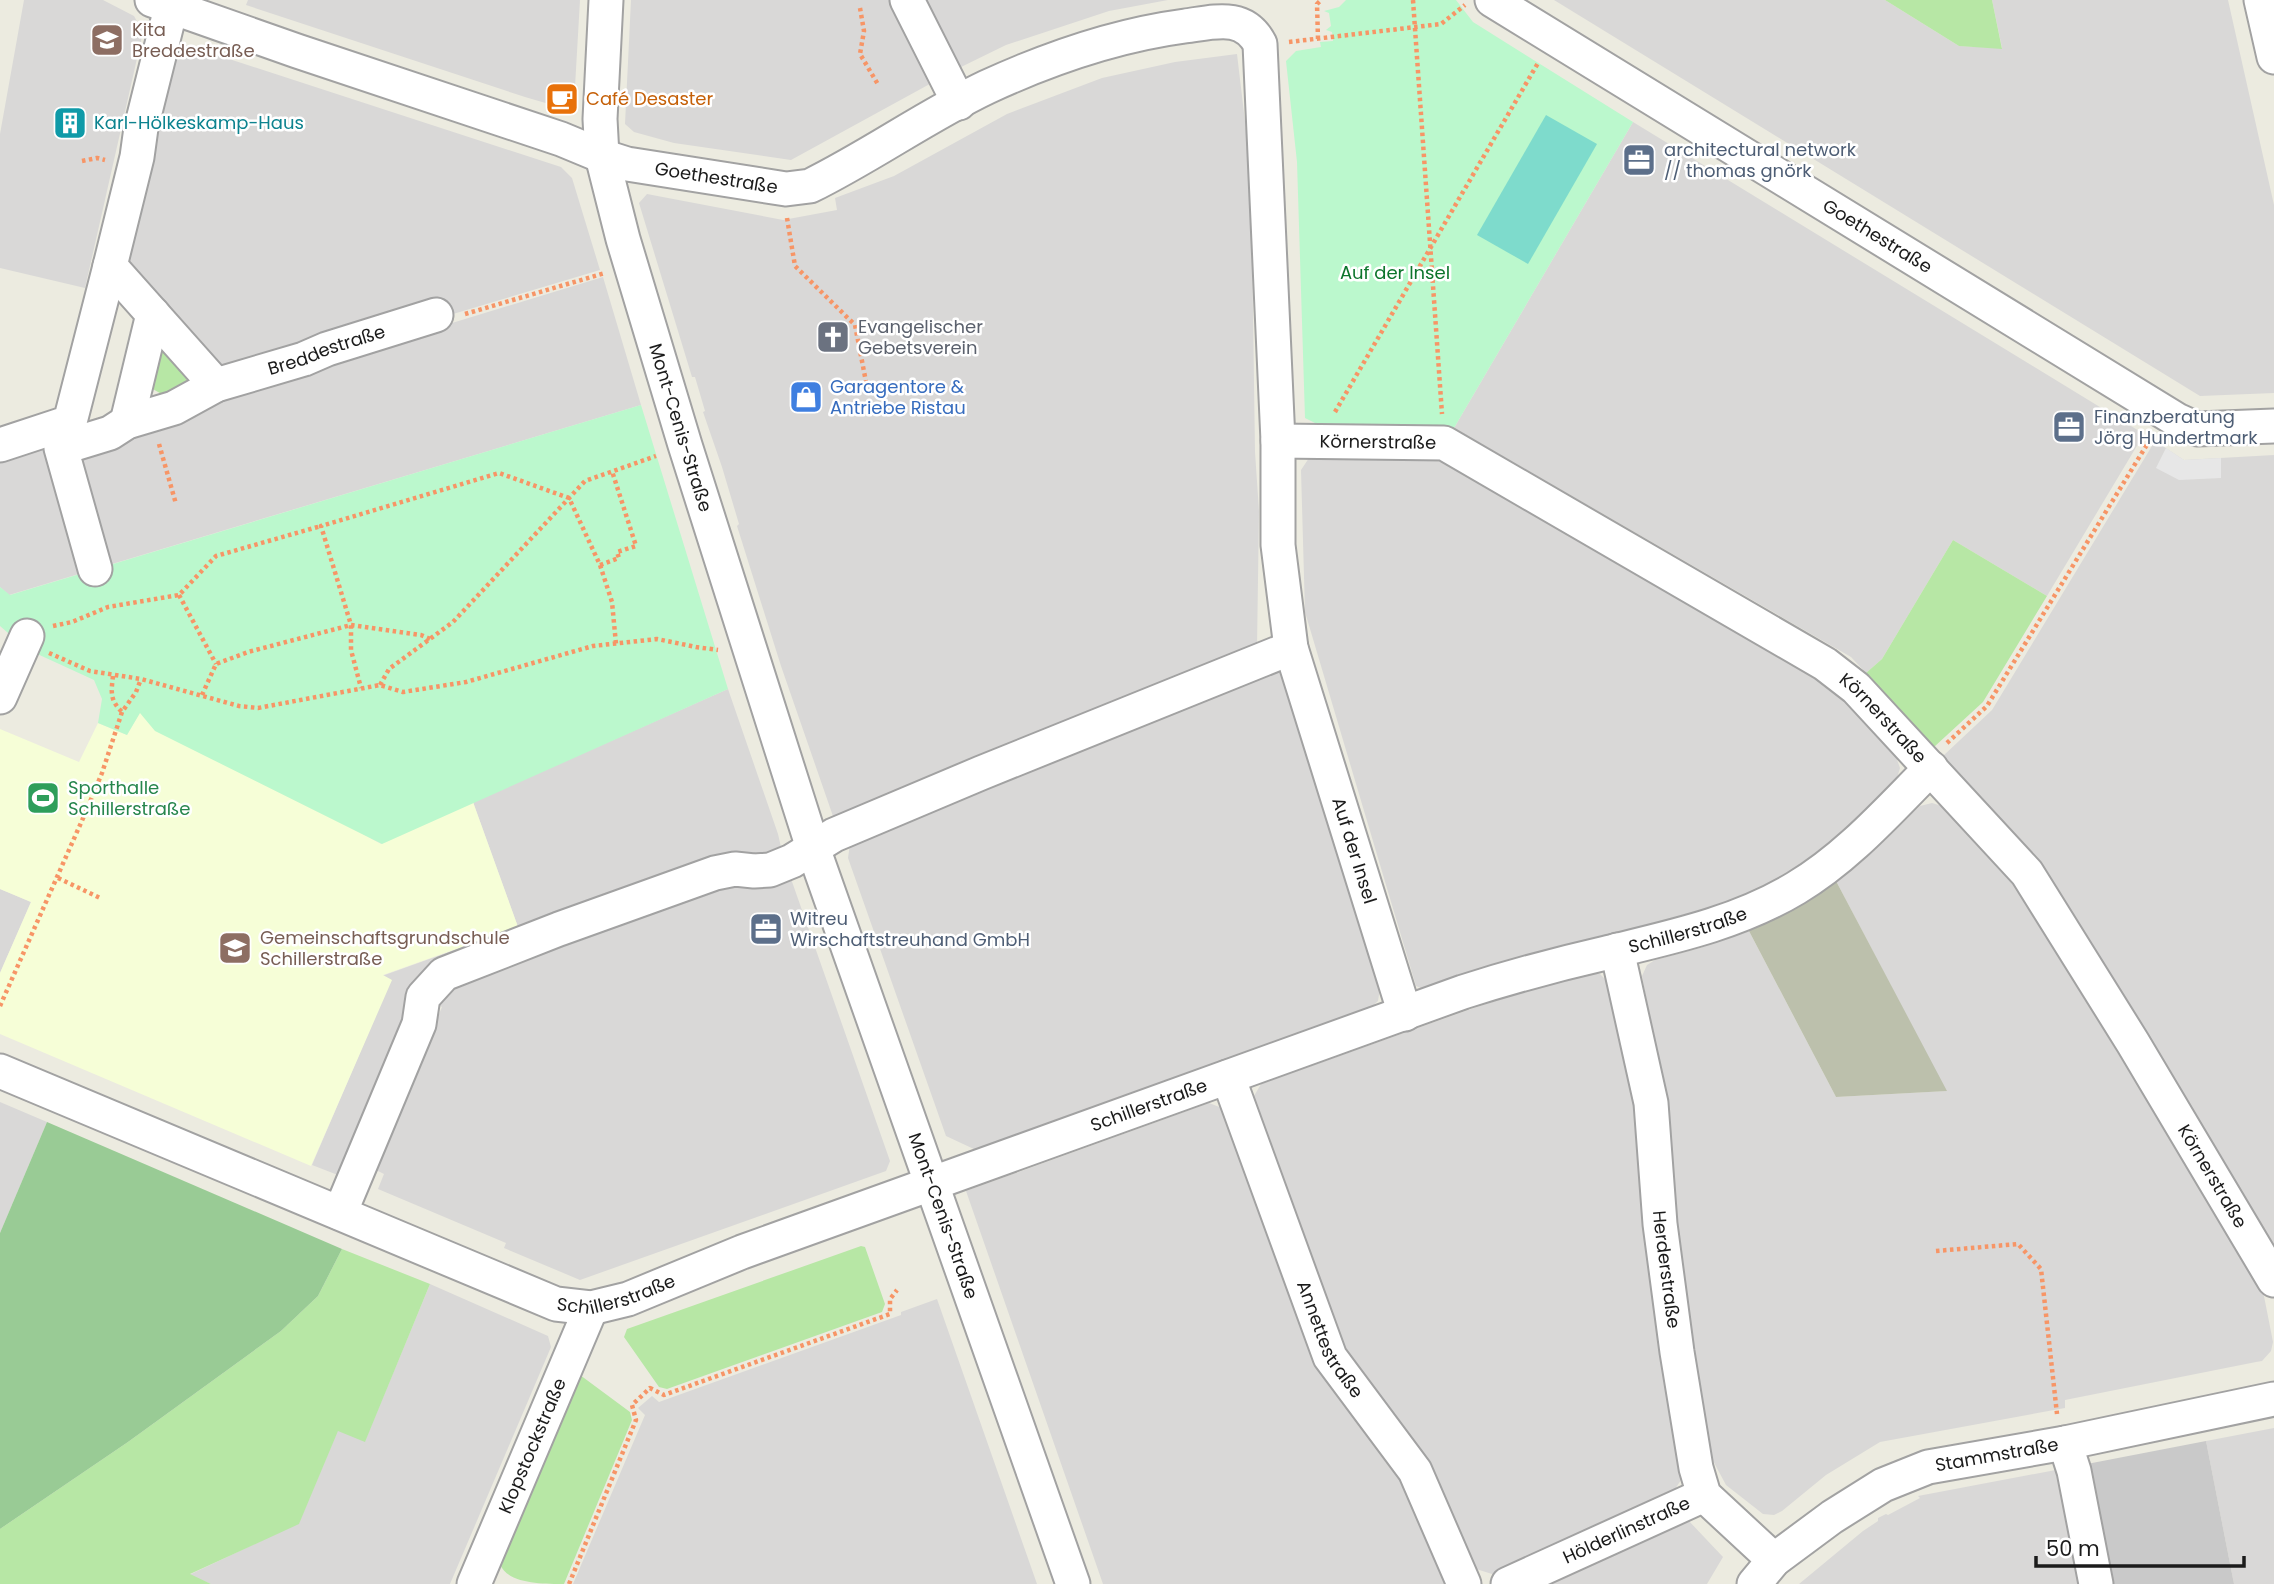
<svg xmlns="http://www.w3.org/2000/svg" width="2274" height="1584" viewBox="0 0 2274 1584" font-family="Poppins,sans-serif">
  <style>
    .residential { fill: #d9d8d7 }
    .education { fill: #f6fed7 }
    .religious { fill: #c9c9c9 }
    .construction { fill: #bcc0ac }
    .grass { fill: #b7e7a5 }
    .forest { fill: #99cb95 }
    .park { fill: #bbf8cd }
    .pitch { fill: #7edbcc }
    .parking { fill: #e7e7e7 }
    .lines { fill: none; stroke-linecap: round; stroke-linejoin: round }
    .minor-casing { stroke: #a2a2a2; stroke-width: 37 }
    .path { stroke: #f79566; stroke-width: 4.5; stroke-dasharray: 3.5 3.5; stroke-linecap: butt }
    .minor { stroke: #fff; stroke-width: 33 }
    .labels { text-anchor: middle; stroke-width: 5; stroke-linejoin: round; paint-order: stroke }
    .education-label { font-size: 18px; fill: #785e54; stroke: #fff; text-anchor: start }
    .food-label { font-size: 18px; fill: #c56008; stroke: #fff; text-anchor: start }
    .culture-label { font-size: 18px; fill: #0d838f; stroke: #fff; text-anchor: start }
    .service-label { font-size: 18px; fill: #4e5e75; stroke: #fff; text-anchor: start }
    .street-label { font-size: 18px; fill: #1b1b1b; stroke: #fff }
    .park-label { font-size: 18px; fill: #0d752c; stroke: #fff }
    .worship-label { font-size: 18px; fill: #5b616d; stroke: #fff; text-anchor: start }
    .shop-label { font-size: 18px; fill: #366cbe; stroke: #fff; text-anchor: start }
    .leisure-label { font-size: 18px; fill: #27864d; stroke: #fff; text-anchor: start }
  </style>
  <rect width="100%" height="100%" fill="#ecebe0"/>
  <path class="residential" d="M24 0H103L134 16 143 32 85 288 0 268V134Z
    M248 0H580L574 104 566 109 525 97 246 5Z
    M631 0H1168L1109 11 1006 45 959 68 791 160 674 143 634 132 625 124Z
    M1554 0H1885L1959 46 2002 48 1992 0H2228L2274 205V393L2200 396Z
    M177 42 561 167 572 178 600 270 443 317 228 370 217 365 123 254Z
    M1237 54 1251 172 1255 452 1259 511 1257 647 835 822 781 666 737 526 739 524 722 467 703 412 705 411 695 377H692L639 203 647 194 783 220 837 210 835 198 894 176 1007 114 1102 78 1175 62Z
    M1633 122 2144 434 2047 596 1953 540 1882 659 1866 673 1851 657 1454 428Z
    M603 277 641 405 9 595 0 587V458L53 442 160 427 190 418 206 402 439 327Z
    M2155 441 2184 460 2274 455V1245L2040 861 1943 756 1992 710Z
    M1309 458 1446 461 1830 684 1895 754 1900 768 1896 781 1850 825 1810 858 1777 879 1726 904 1646 927 1522 957 1423 989 1416 986 1305 612 1301 470Z
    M1277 672 1282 674 1380 988 1378 1001 1367 1011 976 1150 946 1136 848 858 850 844Z
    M728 689 778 834 783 856 890 1161 886 1171 580 1280 504 1248 506 1243 378 1189 384 1174 374 1169 442 1007 416 994 343 1177 312 1165 391 980 382 976 518 927 473 802Z
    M1932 803 1945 807 2013 881 2263 1291 2273 1342 2271 1351 2262 1361 2256 1362 2065 1400V1408L1880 1442 1826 1475 1782 1511 1774 1515 1763 1514 1726 1485 1711 1457 1682 1274 1665 1095 1642 976 1647 965 1655 960 1700 948 1749 931 1836 1097 1946 1091 1836 881 1920 806Z
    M0 889 31 902 0 973Z
    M1593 973 1600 974 1607 981 1634 1103 1656 1329 1681 1480 1673 1492 1492 1574 1473 1568 1341 1350 1252 1109 1254 1096 1261 1084 1471 1009 1535 988Z
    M0 1102 47 1122 0 1233Z
    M1209 1103 1222 1108 1280 1260 1281 1272 1303 1332 1399 1462 1447 1578 1445 1584H1103L966 1191Z
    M430 1284 548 1336 551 1347 450 1584H211L189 1575 299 1523 338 1430 365 1441Z
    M937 1299 1037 1584H573L645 1415 638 1408 652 1396 659 1402 901 1315V1312Z
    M2274 1428V1584H2234L2206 1441Z
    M2061 1469 2084 1584H1799L1863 1531 1878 1521V1518L1886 1514 1888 1515 1920 1498 1918 1496Z
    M1688 1520 1723 1557 1707 1584H1546Z"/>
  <path class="education" d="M140 712 381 844 473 802 518 927 383 975 392 980 311 1166 0 1034V973L31 902 0 889V729L79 762 98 723 127 735Z"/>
  <path class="religious" d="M2206 1441 2234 1584H2084L2061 1469Z"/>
  <path class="construction" d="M1836 881 1947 1091 1836 1097 1749 931 1793 908Z"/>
  <path class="grass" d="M1885 0H1992L2002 49 1959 46Z
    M159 345 187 373 186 385 165 396 151 388Z
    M1953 540 2047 596 1983 702 1934 747 1866 673 1882 659Z
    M861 1246 865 1247 885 1304 882 1312 667 1389 659 1387 624 1337 627 1329Z
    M342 1249 430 1284 365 1442 338 1431 299 1524 190 1574 211 1584H0V1529L128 1442 281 1331 318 1296Z
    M580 1375 630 1412 632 1420 564 1584C543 1584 507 1584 500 1564Z"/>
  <path class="forest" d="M47 1122 342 1249 318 1296 281 1331 128 1442 0 1529V1233Z"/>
  <path class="park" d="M1346 0H1456L1473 22 1633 122 1454 428 1319 425 1305 418 1297 162 1286 61 1296 51 1321 47 1320 42 1333 41 1332 32 1326 30 1331 26 1329 13 1324 11 1339 7Z
    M641 405 728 689 382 844 155 731 140 713 127 735 98 723 102 699 94 680 33 652 31 653 0 626V587L10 595Z"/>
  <path class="pitch" d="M1546 115 1597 144 1528 264 1477 235Z"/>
  <path class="parking" d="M2166 448 2184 460 2221 458V478L2179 480 2156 468Z"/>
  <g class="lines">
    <defs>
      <g id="minor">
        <path id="s1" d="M152 0 297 51 561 139 602 156 627 164 786 189 810 186C871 156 926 116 987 87 1050 58 1117 35 1185 26 1215 22 1244 13 1260 44L1278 441V545L1291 648 1405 1014"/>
        <path d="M173 0 141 128 137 157 110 266 216 385"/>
        <path id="s2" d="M606 0 600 119 602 156 623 239 685 445 813 848 1073 1584"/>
        <path d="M907 0 959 103"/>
        <path id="s3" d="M1492 0 2177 420 2197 429 2274 426"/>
        <path d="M2261 0 2274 57"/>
        <path d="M127 422 153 314"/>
        <path id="s4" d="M1278 441 1444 443 1825 664 1856 688 2027 873 2133 1043 2274 1280"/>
        <path d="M0 445 70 422 110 266"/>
        <path id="s5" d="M95 569 61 448 110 433 127 422 174 408 216 385 304 359 327 349 436 315"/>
        <path d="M0 697 27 636"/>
        <path id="s6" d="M1617 950 1651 1103 1660 1224 1677 1352 1696 1468 1704 1495 1774 1560"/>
        <path id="s7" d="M0 1071 556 1304 591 1308 628 1299 742 1252 1463 992C1510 977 1558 964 1606 953 1672 937 1738 923 1796 888 1848 857 1889 810 1931 768"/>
        <path id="s8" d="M1228 1077 1330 1357 1415 1471 1464 1584"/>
        <path d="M340 1213 419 1024 423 997 444 974 559 929 715 873 735 869 754 871 770 870 792 861 834 835 981 773 1291 648"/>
        <path d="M2065 1443 2074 1471 2096 1584"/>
        <path id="s9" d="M474 1584 591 1308"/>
        <path id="s10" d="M1508 1584 1704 1495"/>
        <path id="s11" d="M1754 1584 1774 1560 1832 1517 1883 1485 1928 1467 2065 1443 2274 1399"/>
      </g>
    </defs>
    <use href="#minor" class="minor-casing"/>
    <path class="path" d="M1413 0 1442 414
      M860 8 864 31 860 54 879 86
      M1318 39 1317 4 1321 0
      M1289 42 1441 24 1465 5
      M82 161 97 158 105 160
      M787 218 795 266 855 325 867 387
      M465 314 605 273
      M1335 412 1538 63
      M159 444 176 504
      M600 565 619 558 617 552 636 546 612 471
      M179 595 216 664
      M53 626 72 622 108 607 179 595 216 556 321 526
      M430 639 421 635 351 625 321 526 499 473 569 498 600 565 612 602 616 644
      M49 653 90 671 141 679 239 706 258 708 380 685 403 692 466 682 593 646 657 639 696 647 718 650
      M113 676C111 693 110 700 122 712
      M380 685 389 669 453 622 585 481 656 456
      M202 695 216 664 248 652 351 625V650L361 688
      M1947 743 1987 706 2151 438
      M58 878 100 898
      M0 1006 84 816 102 773 122 712 136 692 141 679
      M1936 1251 2018 1244 2041 1269 2057 1414
      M569 1584 636 1420 632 1405 650 1388 664 1395 890 1314V1299L897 1290"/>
    <use href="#minor" class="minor"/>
  </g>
  <defs>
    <symbol id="school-square" viewBox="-11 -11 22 22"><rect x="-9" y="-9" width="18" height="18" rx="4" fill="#8d6e63" stroke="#fff"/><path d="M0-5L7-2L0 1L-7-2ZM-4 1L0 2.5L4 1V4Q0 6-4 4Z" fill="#fff"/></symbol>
    <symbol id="cafe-square" viewBox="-11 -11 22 22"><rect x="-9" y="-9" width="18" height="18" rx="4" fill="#e8710a" stroke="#fff"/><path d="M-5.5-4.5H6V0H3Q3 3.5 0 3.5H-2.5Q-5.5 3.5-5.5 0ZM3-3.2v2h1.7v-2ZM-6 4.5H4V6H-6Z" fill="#fff"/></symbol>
    <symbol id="building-square" viewBox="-11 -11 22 22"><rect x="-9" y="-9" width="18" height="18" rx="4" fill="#0f9aa8" stroke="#fff"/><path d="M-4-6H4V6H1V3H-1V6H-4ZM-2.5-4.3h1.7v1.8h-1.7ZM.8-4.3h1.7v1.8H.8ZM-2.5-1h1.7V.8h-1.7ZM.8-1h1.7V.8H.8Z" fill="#fff"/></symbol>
    <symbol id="office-square" viewBox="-11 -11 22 22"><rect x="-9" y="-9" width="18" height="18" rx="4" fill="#5c6f8a" stroke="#fff"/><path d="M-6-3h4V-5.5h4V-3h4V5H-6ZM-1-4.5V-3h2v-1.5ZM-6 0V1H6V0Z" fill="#fff"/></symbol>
    <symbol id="church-square" viewBox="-11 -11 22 22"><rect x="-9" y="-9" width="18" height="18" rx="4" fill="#6b7280" stroke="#fff"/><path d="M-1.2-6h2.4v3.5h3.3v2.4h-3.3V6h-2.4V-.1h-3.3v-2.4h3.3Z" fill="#fff"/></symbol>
    <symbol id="shop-square" viewBox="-11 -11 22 22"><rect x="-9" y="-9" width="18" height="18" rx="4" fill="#3f7fe0" stroke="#fff"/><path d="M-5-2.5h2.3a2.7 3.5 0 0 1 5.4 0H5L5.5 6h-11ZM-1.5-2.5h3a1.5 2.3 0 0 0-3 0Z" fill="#fff"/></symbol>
    <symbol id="stadium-square" viewBox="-11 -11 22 22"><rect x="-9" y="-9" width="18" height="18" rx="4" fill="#2e9e5b" stroke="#fff"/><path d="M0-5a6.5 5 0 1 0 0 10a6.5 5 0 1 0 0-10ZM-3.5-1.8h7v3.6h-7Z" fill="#fff"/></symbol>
  </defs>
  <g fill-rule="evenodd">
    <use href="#school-square" x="88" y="21" width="38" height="38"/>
    <use href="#cafe-square" x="543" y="80" width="38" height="38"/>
    <use href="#building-square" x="51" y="104" width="38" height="38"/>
    <use href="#office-square" x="1620" y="141" width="38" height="38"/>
    <use href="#church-square" x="814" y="318" width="38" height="38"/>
    <use href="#shop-square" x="787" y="378" width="38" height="38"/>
    <use href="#office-square" x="2050" y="408" width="38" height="38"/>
    <use href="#stadium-square" x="24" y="779" width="38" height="38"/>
    <use href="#office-square" x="747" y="910" width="38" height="38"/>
    <use href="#school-square" x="216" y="929" width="38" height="38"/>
  </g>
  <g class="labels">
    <g class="education-label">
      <text x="132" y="36">Kita<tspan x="132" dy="21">Breddestraße</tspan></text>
      <text x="260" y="944">Gemeinschaftsgrundschule<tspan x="260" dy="21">Schillerstraße</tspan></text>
    </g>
    <g class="food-label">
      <text x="586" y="105">Café Desaster</text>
    </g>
    <g class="culture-label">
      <text x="94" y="129">Karl-Hölkeskamp-Haus</text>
    </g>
    <g class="service-label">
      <text x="1664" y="156">architectural network<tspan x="1664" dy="21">// thomas gnörk</tspan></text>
      <text x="2094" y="423">Finanzberatung<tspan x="2094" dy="21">Jörg Hundertmark</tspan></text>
      <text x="790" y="925">Witreu<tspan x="790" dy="21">Wirschaftstreuhand GmbH</tspan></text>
    </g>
    <g class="street-label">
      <text dy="6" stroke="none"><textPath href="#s1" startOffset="593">Goethestraße</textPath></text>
      <text dy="6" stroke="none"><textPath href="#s3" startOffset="452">Goethestraße</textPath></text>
      <text dy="6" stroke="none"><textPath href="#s5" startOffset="410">Breddestraße</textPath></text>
      <text dy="6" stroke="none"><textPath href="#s2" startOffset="439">Mont-Cenis-Straße</textPath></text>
      <text dy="6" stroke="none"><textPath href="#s4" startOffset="100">Körnerstraße</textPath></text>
      <text dy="6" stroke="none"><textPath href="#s4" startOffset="686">Körnerstraße</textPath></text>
      <text dy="6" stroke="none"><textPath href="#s1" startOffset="2000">Auf der Insel</textPath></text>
      <text dy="6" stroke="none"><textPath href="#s7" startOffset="1799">Schillerstraße</textPath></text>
      <text dy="6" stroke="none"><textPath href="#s7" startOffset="1232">Schillerstraße</textPath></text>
      <text dy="6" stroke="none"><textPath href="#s4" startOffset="1253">Körnerstraße</textPath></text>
      <text dy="6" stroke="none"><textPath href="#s2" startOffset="1270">Mont-Cenis-Straße</textPath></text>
      <text dy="6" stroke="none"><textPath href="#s6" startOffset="324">Herderstraße</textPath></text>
      <text dy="6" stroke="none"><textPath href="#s7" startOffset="665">Schillerstraße</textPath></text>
      <text dy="6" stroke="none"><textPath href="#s8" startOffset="282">Annettestraße</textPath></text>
      <text dy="6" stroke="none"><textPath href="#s9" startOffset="150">Klopstockstraße</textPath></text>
      <text dy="6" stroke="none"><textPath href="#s11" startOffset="282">Stammstraße</textPath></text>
      <text dy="6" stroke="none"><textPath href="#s10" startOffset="130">Hölderlinstraße</textPath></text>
    </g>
    <g class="park-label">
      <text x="1395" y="279">Auf der Insel</text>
    </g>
    <g class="worship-label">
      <text x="858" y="333">Evangelischer<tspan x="858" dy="21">Gebetsverein</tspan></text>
    </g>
    <g class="shop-label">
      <text x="830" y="393">Garagentore &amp;<tspan x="830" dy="21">Antriebe Ristau</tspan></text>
    </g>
    <g class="leisure-label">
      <text x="68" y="794">Sporthalle<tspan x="68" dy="21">Schillerstraße</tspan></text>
    </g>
  </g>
  <path d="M2036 1556v10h208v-10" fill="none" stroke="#1b1b1b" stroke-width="3.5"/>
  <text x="2046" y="1556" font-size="21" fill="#1b1b1b" stroke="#ffffff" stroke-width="5" paint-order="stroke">50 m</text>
</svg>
